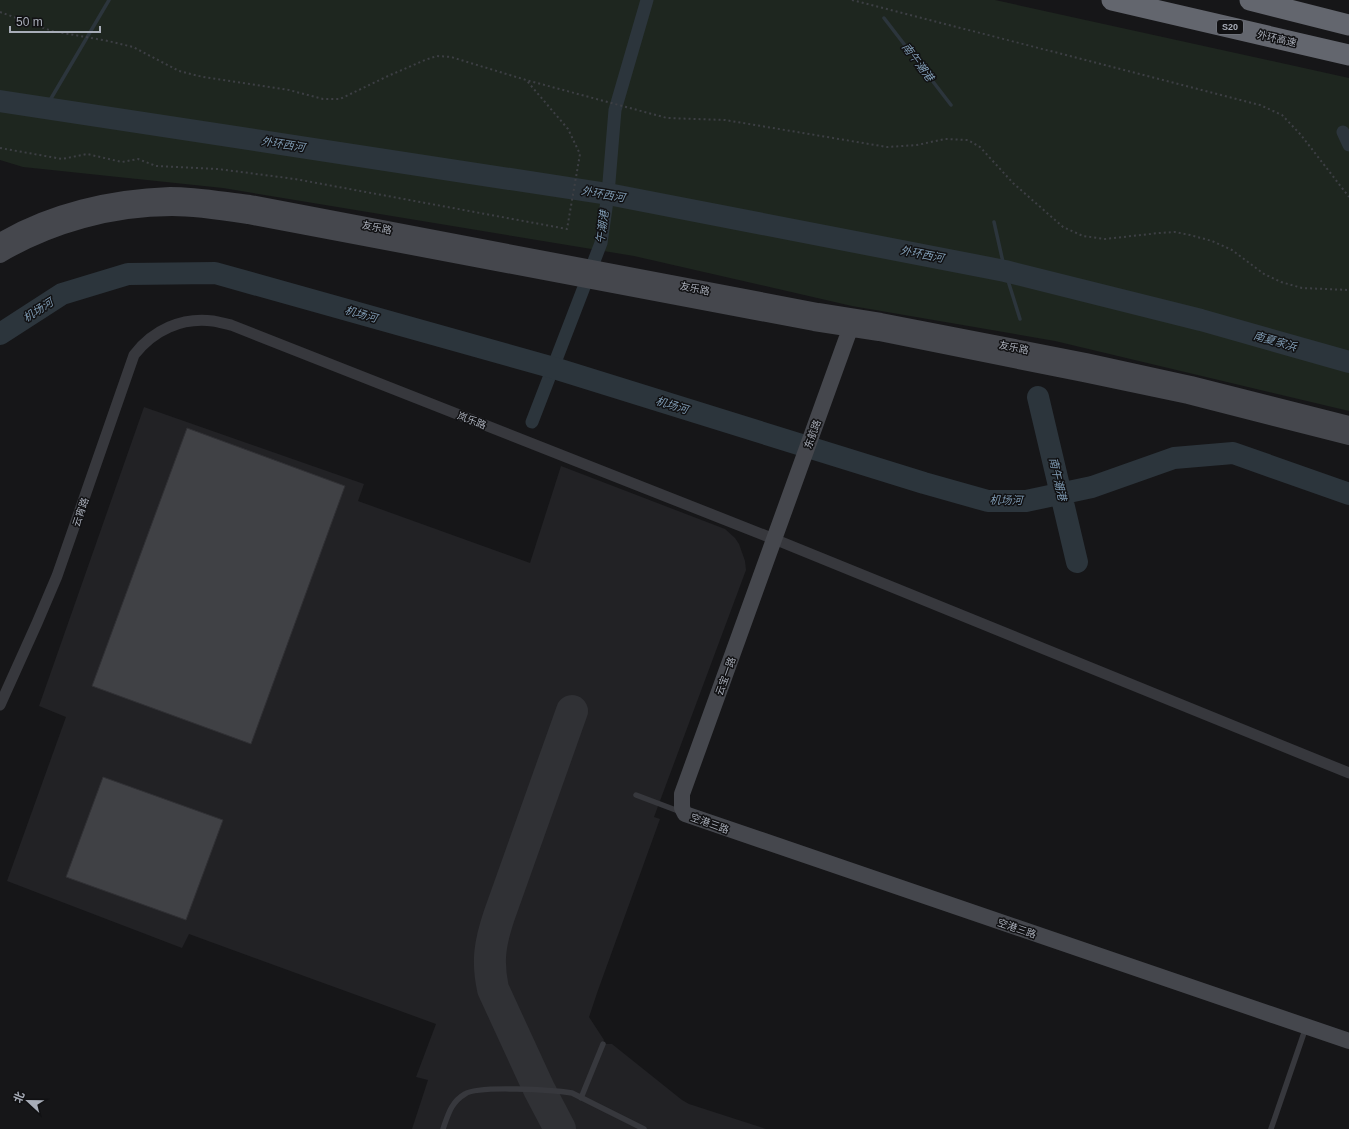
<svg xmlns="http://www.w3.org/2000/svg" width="1349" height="1129" viewBox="0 0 1349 1129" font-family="Helvetica,'Noto Sans SC',sans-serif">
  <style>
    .built { fill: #222225 }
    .green { fill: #1e261f }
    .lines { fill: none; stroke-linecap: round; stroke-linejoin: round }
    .stream { stroke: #2c353c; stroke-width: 3.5 }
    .canal { stroke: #2c353c; stroke-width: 13 }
    .river { stroke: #2c353c; stroke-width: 22 }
    .taxiway { stroke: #303135; stroke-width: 32 }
    .building { fill: #404145; stroke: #303034 }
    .path { stroke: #3d3f44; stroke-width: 2; stroke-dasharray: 2 3; stroke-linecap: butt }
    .lane { stroke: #37383d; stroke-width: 5.5 }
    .street { stroke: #37383d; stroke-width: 11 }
    .secondary { stroke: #45474d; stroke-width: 16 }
    .highway { stroke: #63666e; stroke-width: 21 }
    .labels { text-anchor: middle; stroke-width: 3; stroke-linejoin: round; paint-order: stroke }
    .shield { fill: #111113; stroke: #7b7e86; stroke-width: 1 }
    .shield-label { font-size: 9px; font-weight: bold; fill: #a8adb8 }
    .street-label { font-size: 10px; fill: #a8adb8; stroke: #111113 }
    .water-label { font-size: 11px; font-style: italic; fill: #7f9bb3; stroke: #111113 }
  </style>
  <rect width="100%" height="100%" fill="#161618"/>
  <path class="built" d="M144 407 364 484 358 501 530 563 561 466 725 529 735 538 739 544 745 561 746 570 654 817 660 819 597 993 589 1017 604 1040 602 1044H612L682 1100 689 1104 766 1129H412L428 1080 416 1077 436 1024 189 934 182 948 7 881 66 717 39 706Z"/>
  <path class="green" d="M0 0H995L1349 78V411L1055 341 852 306 634 256 223 188 23 167 0 160Z"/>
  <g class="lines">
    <path class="stream" d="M884 18 951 105
      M46 107 109 0
      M994 222 1005 271 1020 319"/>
    <path class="canal" d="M1343 132 1349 145
      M532 422 601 243 608 194 615 110 647 0"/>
    <path class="river" d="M0 101 608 194 1005 271 1201 320 1349 362
      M0 334 62 294 128 274 215 273 554 368 924 483 988 501H1026L1092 487 1174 458 1233 453 1349 494
      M1038 397 1077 562"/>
    <path class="taxiway" d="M560 1129 539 1089 493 989C487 961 490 943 499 916L572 711"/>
  </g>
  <path class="building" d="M187 428 345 486 251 744 92 686Z
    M103 777 223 820 186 920 66 877Z"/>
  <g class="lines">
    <path class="path" d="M852 0 1260 105 1282 115 1301 135 1349 197
      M0 12 52 31 108 41 133 47 179 71 203 77 289 90 323 99H340L388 76 425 60 437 56 451 57 526 80 667 118 725 120 887 147 917 145 945 139 968 140 980 147 1013 183 1063 227 1083 236 1105 239 1159 233 1175 232 1190 235 1212 241 1232 250 1264 274 1281 282 1302 288 1349 290
      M0 148 62 159 87 154 122 162 138 159 156 166 218 169 295 179 567 229 580 154 568 129 527 81"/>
    <path class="lane" d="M636 795 681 812
      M581 1098 603 1044
      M443 1129C448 1115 451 1102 465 1094 478 1085 554 1090 572 1093L644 1129
      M1271 1129 1306 1027"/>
    <path class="street" d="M0 705 37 623 57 576 134 355C153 330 182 317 213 321 219 322 226 324 231 325L774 539 1349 773"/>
    <path class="secondary" d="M0 241C50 211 112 197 170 195 197 195 223 200 250 203L818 311 881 321 1086 361 1191 384 1349 424
      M0 255C51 225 112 208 172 208 197 208 222 212 248 216L814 323 879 333 1083 374 1188 396 1349 437
      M850 329 682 794V808L685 814 1349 1041"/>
    <path class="highway" d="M1112 0 1349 55
      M1250 0 1349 25"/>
  </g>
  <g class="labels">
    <rect class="shield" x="1217" y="20" width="26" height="14" rx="3"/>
    <g class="shield-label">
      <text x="1230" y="30">S20</text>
    </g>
    <g class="street-label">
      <text transform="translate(1277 38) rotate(13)" y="4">外环高速</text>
      <text transform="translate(377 227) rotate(11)" y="4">友乐路</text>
      <text transform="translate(695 288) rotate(11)" y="4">友乐路</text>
      <text transform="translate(1014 347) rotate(11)" y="4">友乐路</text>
      <text transform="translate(472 420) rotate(21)" y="4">岚乐路</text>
      <text transform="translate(812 434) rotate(-70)" y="4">东航路</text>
      <text transform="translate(80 512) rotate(-71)" y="4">云宵路</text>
      <text transform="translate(725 676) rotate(-70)" y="4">云宝一路</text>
      <text transform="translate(710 823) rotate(20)" y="4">空港三路</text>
      <text transform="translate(1017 928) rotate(19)" y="4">空港三路</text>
    </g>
    <g class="water-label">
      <text transform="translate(918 62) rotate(53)" y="4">南午潮港</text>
      <text transform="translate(283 144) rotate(9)" y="4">外环西河</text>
      <text transform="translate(603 194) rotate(10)" y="4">外环西河</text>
      <text transform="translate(602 227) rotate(-82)" y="4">午潮港</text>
      <text transform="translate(922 254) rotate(11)" y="4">外环西河</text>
      <text transform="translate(38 310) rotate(-33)" y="4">机场河</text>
      <text transform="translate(361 314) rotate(16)" y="4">机场河</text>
      <text transform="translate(1275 341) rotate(16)" y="4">南夏家浜</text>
      <text transform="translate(672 405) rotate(17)" y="4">机场河</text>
      <text transform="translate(1058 479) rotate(77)" y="4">南午潮港</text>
      <text transform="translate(1006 500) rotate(1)" y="4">机场河</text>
    </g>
  </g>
  <g transform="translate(28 1101) rotate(292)" stroke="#111113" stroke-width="3" paint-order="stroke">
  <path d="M0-3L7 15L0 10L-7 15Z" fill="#a8adb8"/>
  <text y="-6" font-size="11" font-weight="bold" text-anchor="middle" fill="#a8adb8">北</text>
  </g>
  <path d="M10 26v6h90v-6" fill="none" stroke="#a8adb8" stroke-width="2"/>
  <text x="16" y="26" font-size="12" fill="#a8adb8" stroke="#111113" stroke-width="3" paint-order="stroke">50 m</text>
</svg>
